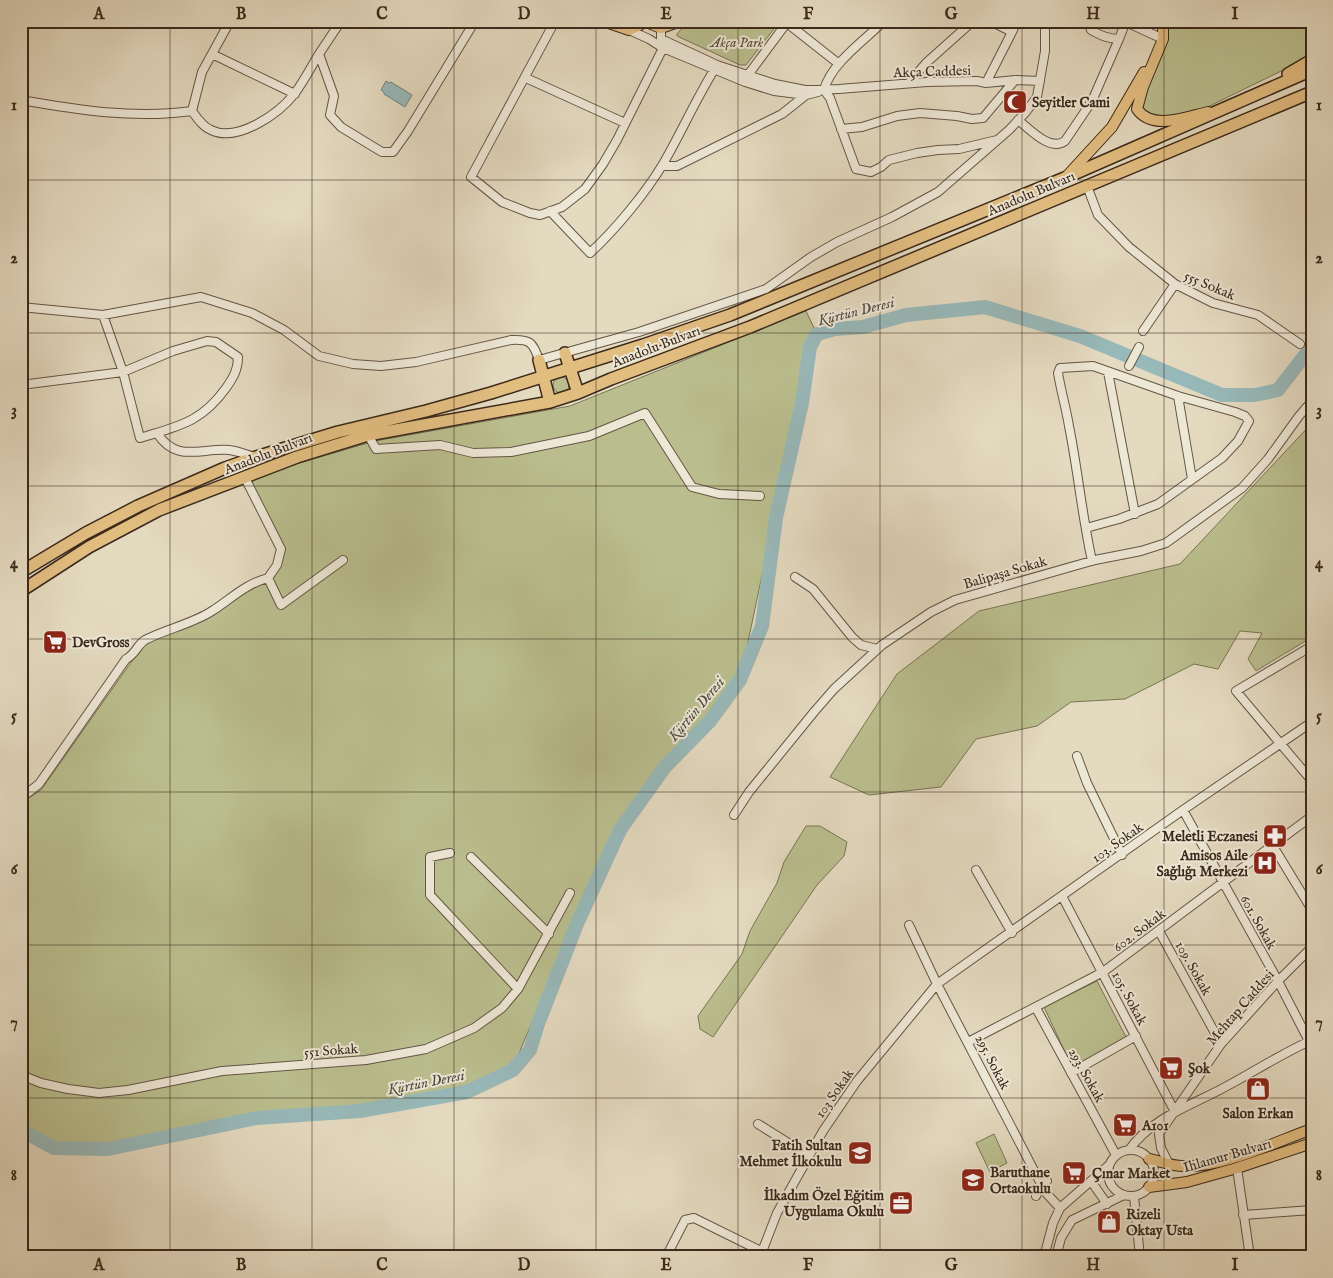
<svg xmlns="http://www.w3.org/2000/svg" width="1333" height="1278" viewBox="0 0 1333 1278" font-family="'IM FELL English',serif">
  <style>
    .green { fill: #babe8e; stroke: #7a7454 }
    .water { fill: #98b9ba; stroke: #737f7a }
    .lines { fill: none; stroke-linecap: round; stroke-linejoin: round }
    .river { stroke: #98b9ba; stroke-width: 14 }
    .minor-casing { stroke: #655544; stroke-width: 10 }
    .major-casing { stroke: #3b291b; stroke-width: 12 }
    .highway-casing { stroke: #3b291b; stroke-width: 14 }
    .minor { stroke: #ede7d6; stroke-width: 8 }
    .major { stroke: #e2bd80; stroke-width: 10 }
    .highway { stroke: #e2bd80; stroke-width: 11 }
    .grid { fill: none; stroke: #3b291b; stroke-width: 1; stroke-opacity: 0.55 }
    .labels { text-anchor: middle; stroke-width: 4; stroke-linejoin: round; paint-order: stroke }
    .park-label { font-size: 14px; font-style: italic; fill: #5b4e38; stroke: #ede7d6 }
    .street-label { font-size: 14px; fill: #3b291b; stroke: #ede7d6 }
    .poi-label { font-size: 14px; font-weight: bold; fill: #3b291b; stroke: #ede7d6; text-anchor: start }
    .water-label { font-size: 15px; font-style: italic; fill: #524d43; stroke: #ede7d6 }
    .neatline { fill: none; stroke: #3b291b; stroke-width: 2 }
    .grid-label { font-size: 16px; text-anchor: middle; font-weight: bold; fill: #3b291b }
  </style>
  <rect width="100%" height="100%" fill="#e4dac0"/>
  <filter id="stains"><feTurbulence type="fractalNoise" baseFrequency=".004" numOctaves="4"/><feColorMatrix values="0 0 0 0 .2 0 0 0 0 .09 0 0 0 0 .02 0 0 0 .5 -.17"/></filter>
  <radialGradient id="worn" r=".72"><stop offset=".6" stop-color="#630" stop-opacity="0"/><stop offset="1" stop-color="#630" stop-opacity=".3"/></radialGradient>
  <path class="green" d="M692 21H780L746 65H740L677 36V34L684 26Z
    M1170 21H1312V56L1187 117 1145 118 1138 102 1161 55Z
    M806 311 817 334 810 347 740 680 665 767 620 830 590 886 514 1065 467 1092 257 1118 108 1149 54 1148 21 1130V803L41 790 144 644 275 574 284 549 250 482V477L375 441 570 406Z
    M553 385a8 8 0 1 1 16 0a8 8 0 1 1-16 0Z
    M1312 423V637L1256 671 1248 659 1262 633 1240 631 1218 669 1194 664 1125 699 1071 702 1037 726 976 739 941 787 869 795 830 777 897 674 979 611 1180 564Z
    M806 826H820L847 842 844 856 817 885 713 1037 700 1029 698 1016 742 954 750 931 777 883 784 862Z
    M1097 981 1126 1037 1076 1065H1071L1044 1007Z
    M994 1134 1007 1163 990 1172 976 1143Z"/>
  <path class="water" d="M386 81 389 83 391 82 412 95 405 107 384 94V92L381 90Z"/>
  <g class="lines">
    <path class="river" d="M21 1130 54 1148 108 1149 257 1118 360 1111 467 1092 513 1070 530 1050 538 1024 577 924 620 830 665 767 710 721 740 680 762 626 776 518 802 403 810 347 817 334 835 329 863 327 906 315 985 307 1080 336 1222 395H1255L1278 390 1312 346"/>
    <defs>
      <path id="minor" d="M341 21 319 54 334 96 330 115 341 127 372 146 382 152H393L408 131 475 21
        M555 21 471 177 502 202 530 213 540 215 562 207 585 189 603 164 617 140 663 48
        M884 21C865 40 831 63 824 90L830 98 856 169 871 172 881 167 889 160 917 153 938 150 959 149 997 140
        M990 21 1012 32 1017 21
        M1088 21 1091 30C1100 35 1108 39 1119 39L1126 21
        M1126 22 1163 39
        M787 23 839 64
        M661 28V39L717 65 775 84 805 90 839 89 927 82 977 81 986 83 1015 80 1040 81
        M629 30 649 39 663 48 745 82 774 91 806 95 818 92
        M212 54 295 94
        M748 75 788 21
        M526 78 625 123
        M909 83 926 63 973 21
        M986 83 1012 32
        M21 100C78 110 134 119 192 111L202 72 230 21
        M192 111C197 118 203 127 211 130 237 143 279 114 295 93 304 81 311 67 319 54
        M1018 120C1030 129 1050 152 1065 141L1092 101 1119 39
        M841 129 862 127 897 116 920 113 957 116 972 119 983 118 1015 80
        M662 166H677L782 114 806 95
        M1087 186 1098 215 1129 247 1175 284 1213 303 1258 315 1300 344
        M550 211 590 253C615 230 645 194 663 164 681 133 695 101 714 70
        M21 213 23 208
        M21 307 103 315 201 297 252 313 284 330 319 356 353 364 381 366 416 362 511 340C530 339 533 342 539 360L639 332 766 289 811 257 837 242 892 217 938 192 1009 130 1025 113 1037 97 1045 51V21
        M1143 331 1175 284
        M1129 366 1139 347
        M1108 372 1135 514
        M21 385 123 372 173 351 207 341 216 342 238 357C238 370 233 378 226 388 201 423 178 426 140 438L123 372 103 315
        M1178 396 1192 479
        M157 433C176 463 200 448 229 450 238 451 247 455 256 457
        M368 435 376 449 440 445 473 453 511 452 589 436 645 413 692 487 719 494 760 496
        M1086 528 1119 519 1158 504 1222 458 1238 441 1249 421 1245 416 1235 412 1178 396 1093 366 1060 368 1058 373C1061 391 1066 408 1069 426 1078 471 1082 516 1092 561
        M795 577 813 589 852 637 861 645 877 649
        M268 578 281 605 343 560
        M1312 646 1236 691 1312 781
        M1077 756 1087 783 1122 855
        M21 798 39 784 126 659C135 655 137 645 145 640 166 629 192 624 212 611 231 599 245 584 268 578L277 565 281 549 244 476
        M1183 810 1278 981 1312 1047
        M734 815 749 792 814 712 834 689 882 645 931 612 955 600 1095 560 1141 551 1166 543 1242 488 1268 459 1299 416 1312 401
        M1273 846 1312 910
        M450 853 430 857V895L518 989
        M471 857 549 934
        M976 870 1012 933
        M1062 896 1175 1112
        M909 925 937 984 1041 1184 1047 1194 1060 1208
        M1159 931 1221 1044
        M1036 1008 1116 1155
        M968 1042 1103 972 1312 816
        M1071 1073 1136 1036
        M21 1075 41 1083 68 1089 99 1093 128 1090 222 1071 366 1060 426 1049 474 1028 502 1008 518 989 570 893
        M758 1124 809 1156
        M1108 1173a23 23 0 1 1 46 0a23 23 0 1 1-46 0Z
        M1129 1150C1152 1117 1193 1105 1227 1086 1255 1071 1283 1053 1312 1040
        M1169 1164 1161 1148 1159 1134 1221 1044 1278 981 1312 947
        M1237 1168 1250 1257
        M1091 1181 1107 1204
        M1036 1196 1041 1184 1047 1181
        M1134 1196 1140 1257
        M1243 1215 1312 1210
        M666 1257 685 1220 694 1218 773 1257
        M760 1257 777 1213 823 1131 857 1081 937 984 1183 810 1312 722
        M1044 1257 1053 1223 1060 1208 1108 1166
        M1056 1257 1061 1238 1072 1220 1124 1195"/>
      <path id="major" d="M603 21 629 30 640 25
        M1163 21V39L1143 87 1137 109C1152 131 1186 117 1208 112
        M651 24 661 28 681 21
        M1067 176 1112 127 1144 72
        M1149 1159C1160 1161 1171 1166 1183 1166 1222 1168 1275 1142 1312 1129
        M1149 1187 1187 1182 1237 1168 1312 1143"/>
      <path id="highway" d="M1288 74 1312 60
        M565 353 578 393
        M539 360 550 402
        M21 572 86 533 138 506 225 468 256 457 338 432 426 411 491 393 643 345 730 315 1067 177 1312 70
        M21 591 89 547 159 510 297 457 368 435 550 402 578 393 611 379 750 327 1312 92"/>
    </defs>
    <use href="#minor" class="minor-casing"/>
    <use href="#major" class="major-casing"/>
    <use href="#highway" class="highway-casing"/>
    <use href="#minor" class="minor"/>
    <use href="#major" class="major"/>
    <use href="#highway" class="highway"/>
  </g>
  <path class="grid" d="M170 21V1257M312 21V1257M454 21V1257M596 21V1257M738 21V1257M880 21V1257M1022 21V1257M1164 21V1257M21 180H1312M21 333H1312M21 486H1312M21 639H1312M21 792H1312M21 945H1312M21 1098H1312"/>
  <defs>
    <symbol id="mosque-square" viewBox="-11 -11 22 22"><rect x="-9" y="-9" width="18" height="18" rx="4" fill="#8f2418" stroke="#ede7d6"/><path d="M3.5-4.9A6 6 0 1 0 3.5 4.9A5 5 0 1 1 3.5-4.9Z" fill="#fff"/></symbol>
    <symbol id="supermarket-square" viewBox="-11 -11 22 22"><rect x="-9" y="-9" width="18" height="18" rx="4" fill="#8f2418" stroke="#ede7d6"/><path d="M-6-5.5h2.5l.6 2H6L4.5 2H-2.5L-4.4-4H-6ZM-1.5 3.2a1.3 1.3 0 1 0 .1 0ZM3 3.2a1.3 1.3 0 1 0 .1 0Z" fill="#fff"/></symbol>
    <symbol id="pharmacy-square" viewBox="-11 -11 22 22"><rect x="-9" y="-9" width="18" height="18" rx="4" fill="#8f2418" stroke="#ede7d6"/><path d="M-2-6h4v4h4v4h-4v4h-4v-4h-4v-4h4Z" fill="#fff"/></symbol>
    <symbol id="hospital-square" viewBox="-11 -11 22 22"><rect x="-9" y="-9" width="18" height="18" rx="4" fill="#8f2418" stroke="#ede7d6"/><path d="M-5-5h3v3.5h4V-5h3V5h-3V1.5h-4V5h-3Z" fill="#fff"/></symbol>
    <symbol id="shop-square" viewBox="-11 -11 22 22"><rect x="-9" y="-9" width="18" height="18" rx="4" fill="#8f2418" stroke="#ede7d6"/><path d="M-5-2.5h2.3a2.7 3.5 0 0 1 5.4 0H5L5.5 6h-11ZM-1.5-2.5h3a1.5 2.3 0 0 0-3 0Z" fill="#fff"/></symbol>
    <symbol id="school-square" viewBox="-11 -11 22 22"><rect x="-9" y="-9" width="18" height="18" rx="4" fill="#8f2418" stroke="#ede7d6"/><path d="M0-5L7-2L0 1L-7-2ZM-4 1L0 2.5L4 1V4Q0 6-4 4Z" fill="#fff"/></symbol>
    <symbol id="office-square" viewBox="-11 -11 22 22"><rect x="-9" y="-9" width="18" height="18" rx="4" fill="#8f2418" stroke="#ede7d6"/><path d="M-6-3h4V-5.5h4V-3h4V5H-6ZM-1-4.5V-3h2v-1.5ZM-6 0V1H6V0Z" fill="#fff"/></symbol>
  </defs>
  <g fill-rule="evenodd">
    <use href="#mosque-square" x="1001" y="88" width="28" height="28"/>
    <use href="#supermarket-square" x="41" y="628" width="28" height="28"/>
    <use href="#pharmacy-square" x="1261" y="822" width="28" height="28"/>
    <use href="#hospital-square" x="1251" y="849" width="28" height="28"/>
    <use href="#supermarket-square" x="1157" y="1054" width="28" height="28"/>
    <use href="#shop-square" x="1244" y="1075" width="28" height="28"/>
    <use href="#supermarket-square" x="1111" y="1111" width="28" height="28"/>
    <use href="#school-square" x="846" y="1139" width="28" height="28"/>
    <use href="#supermarket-square" x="1060" y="1159" width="28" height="28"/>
    <use href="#school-square" x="959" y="1166" width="28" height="28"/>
    <use href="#office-square" x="887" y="1189" width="28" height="28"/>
    <use href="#shop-square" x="1095" y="1208" width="28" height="28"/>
  </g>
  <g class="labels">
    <g class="park-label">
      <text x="737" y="47">Akça Park</text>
    </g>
    <g class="street-label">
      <text transform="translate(932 71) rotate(-2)" y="5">Akça Caddesi</text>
      <text transform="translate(1031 193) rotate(-23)" y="5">Anadolu Bulvarı</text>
      <text transform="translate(1210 285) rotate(23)" y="5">555 Sokak</text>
      <text transform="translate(656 346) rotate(-21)" y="5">Anadolu Bulvarı</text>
      <text transform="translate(268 453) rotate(-21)" y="5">Anadolu Bulvarı</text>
      <text transform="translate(1005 572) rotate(-16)" y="5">Balipaşa Sokak</text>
      <text transform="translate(1117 842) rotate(-35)" y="5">103. Sokak</text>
      <text transform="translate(1259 922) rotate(61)" y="5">601. Sokak</text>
      <text transform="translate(1139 930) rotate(-37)" y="5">602. Sokak</text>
      <text transform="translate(1194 968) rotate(61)" y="5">109. Sokak</text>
      <text transform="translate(1130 998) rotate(62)" y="5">105. Sokak</text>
      <text transform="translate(1240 1007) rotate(-49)" y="5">Mehtap Caddesi</text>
      <text transform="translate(331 1050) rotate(-4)" y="5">551 Sokak</text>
      <text transform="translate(993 1062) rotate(63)" y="5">295. Sokak</text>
      <text transform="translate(1087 1075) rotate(61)" y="5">293. Sokak</text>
      <text transform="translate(834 1093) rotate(-55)" y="5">103 Sokak</text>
      <text transform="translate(1227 1155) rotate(-16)" y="5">Ihlamur Bulvarı</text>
    </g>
    <g class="poi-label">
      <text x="1032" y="107">Seyitler Cami</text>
      <text x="72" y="647">DevGross</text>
      <text x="1258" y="841" text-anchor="end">Meletli Eczanesi</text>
      <text x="1248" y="860" text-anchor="end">Amisos Aile<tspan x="1248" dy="16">Sağlığı Merkezi</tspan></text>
      <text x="1188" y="1073">Şok</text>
      <text x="1258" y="1118" text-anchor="middle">Salon Erkan</text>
      <text x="1142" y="1130">A101</text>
      <text x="842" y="1150" text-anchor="end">Fatih Sultan<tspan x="842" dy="16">Mehmet İlkokulu</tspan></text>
      <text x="990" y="1177">Baruthane<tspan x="990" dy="16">Ortaokulu</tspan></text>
      <text x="1092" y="1178">Çınar Market</text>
      <text x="884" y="1200" text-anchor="end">İlkadım Özel Eğitim<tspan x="884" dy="16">Uygulama Okulu</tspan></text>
      <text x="1126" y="1219">Rizeli<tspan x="1126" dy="16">Oktay Usta</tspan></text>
    </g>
    <g class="water-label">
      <text transform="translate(856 311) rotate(-14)" y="5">Kürtün Deresi</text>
      <text transform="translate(696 709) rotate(-50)" y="5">Kürtün Deresi</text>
      <text transform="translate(426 1082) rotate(-11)" y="5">Kürtün Deresi</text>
    </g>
  </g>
  <rect width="1333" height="1278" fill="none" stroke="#e4dac0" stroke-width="55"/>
  <rect x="28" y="28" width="1278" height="1222" class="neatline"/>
  <g class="grid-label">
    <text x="99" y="19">A</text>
    <text x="241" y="19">B</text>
    <text x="382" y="19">C</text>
    <text x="524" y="19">D</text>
    <text x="666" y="19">E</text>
    <text x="808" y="19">F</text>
    <text x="951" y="19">G</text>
    <text x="1093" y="19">H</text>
    <text x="1235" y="19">I</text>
    <text x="14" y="110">1</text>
    <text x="1319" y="110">1</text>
    <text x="14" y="263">2</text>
    <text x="1319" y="263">2</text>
    <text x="14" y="415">3</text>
    <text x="1319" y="415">3</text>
    <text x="14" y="568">4</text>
    <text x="1319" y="568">4</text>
    <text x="14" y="721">5</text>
    <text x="1319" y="721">5</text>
    <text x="14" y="874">6</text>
    <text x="1319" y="874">6</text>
    <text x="14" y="1027">7</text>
    <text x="1319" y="1027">7</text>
    <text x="14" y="1180">8</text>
    <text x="1319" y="1180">8</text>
    <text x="99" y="1270">A</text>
    <text x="241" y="1270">B</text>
    <text x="382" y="1270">C</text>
    <text x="524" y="1270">D</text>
    <text x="666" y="1270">E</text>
    <text x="808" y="1270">F</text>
    <text x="951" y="1270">G</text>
    <text x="1093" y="1270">H</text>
    <text x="1235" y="1270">I</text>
  </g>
  <rect width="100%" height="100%" filter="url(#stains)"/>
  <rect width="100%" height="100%" fill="url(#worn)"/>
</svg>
